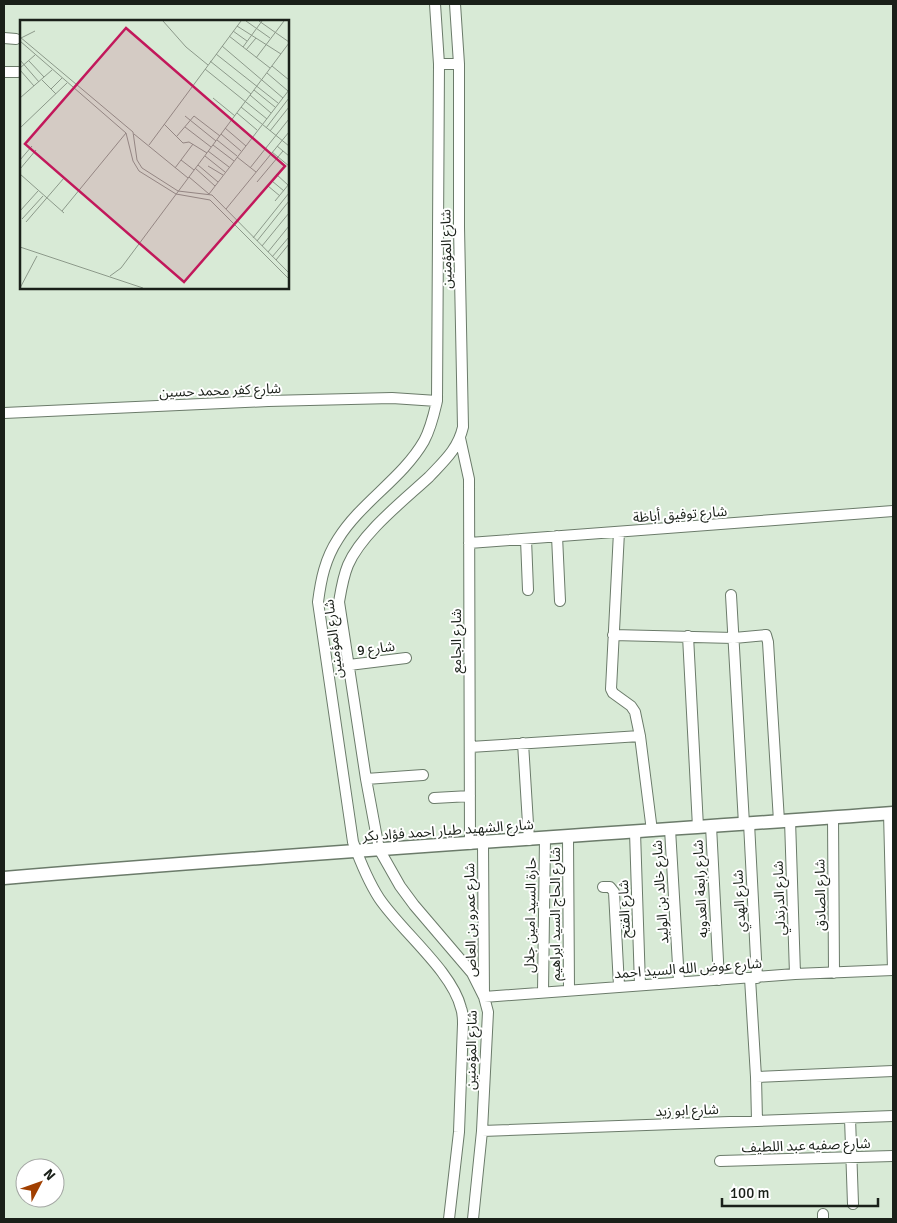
<svg xmlns="http://www.w3.org/2000/svg" width="897" height="1223" viewBox="0 0 897 1223" font-family="Signika,'Noto Sans Arabic',sans-serif">
  <style>
    .lines { fill: none; stroke-linecap: round; stroke-linejoin: round }
    .minor-casing { stroke: #6b7b6a; stroke-width: 12 }
    .tertiary-casing { stroke: #6b7b6a; stroke-width: 15 }
    .minor { stroke: #fff; stroke-width: 10 }
    .tertiary { stroke: #fff; stroke-width: 12 }
    .labels { text-anchor: middle; stroke-width: 4; stroke-linejoin: round; paint-order: stroke }
    .street-label { font-size: 14px; fill: #1a2019; stroke: #fff }
    .inset-road { fill: none; stroke: #8c998a; stroke-width: 1 }
    .view { fill: #c2185b; fill-opacity: 0.15; stroke: #c2185b; stroke-width: 2.5 }
    .inset-edge { fill: none; stroke: #1a2019; stroke-width: 2.5 }
  </style>
  <rect width="100%" height="100%" fill="#d8ead6"/>
  <g class="lines">
    <defs>
      <path id="minor" d="M435 4 439 64 437 401C434 414 431 428 424 441 402 479 361 502 338 539 325 559 321 579 318 602L353 842C360 861 368 881 379 898 401 931 452 971 461 1008 463 1013 463 1019 463 1024L459 1132 449 1219
        M455 4 459 64V227L463 427C458 449 444 461 429 477 403 501 362 533 348 565 343 577 341 590 339 602L366 779 379 849 400 886 414 905 472 973 484 997 488 1012 482 1131 473 1219
        M4 38 16 39
        M439 64H459
        M4 72H18
        M4 413 268 401 392 398 437 401
        M460 438 469 479 470 844
        M619 532 611 689 613 693 631 706 635 712 640 736 652 831
        M557 536 560 601
        M526 539 528 590
        M469 543 893 511
        M731 595 744 824
        M613 635 734 638 766 635 768 642 779 821
        M688 636 698 827
        M349 665 406 658
        M523 743 529 840
        M470 747 640 736
        M366 779 423 775
        M434 798 470 796
        M889 813 893 970
        M833 817 834 973
        M790 820 795 974
        M749 823 757 978
        M711 826 719 980
        M670 829 679 982
        M635 832 640 985
        M568 837 569 990
        M483 843 484 997 795 974 893 970
        M603 887H610L614 892 619 986
        M750 978 756 1077 757 1121
        M543 992 545 838
        M756 1077 893 1071
        M850 1118 853 1204
        M482 1131 893 1116
        M720 1161 893 1156
        M823 1214V1219"/>
      <path id="tertiary" d="M4 878C300 853 597 835 893 813"/>
    </defs>
    <use href="#minor" class="minor-casing"/>
    <use href="#tertiary" class="tertiary-casing"/>
    <use href="#minor" class="minor"/>
    <use href="#tertiary" class="tertiary"/>
  </g>
  <g class="labels">
    <g class="street-label">
      <text transform="translate(446 249) rotate(-91)" y="5">شارع المؤمنين</text>
      <text transform="translate(220 390) rotate(-2)" y="5">شارع كفر محمد حسين</text>
      <text transform="translate(680 514) rotate(-4)" y="5">شارع توفيق أباظة</text>
      <text transform="translate(333 639) rotate(-97)" y="5">شارع المؤمنين</text>
      <text transform="translate(456 641) rotate(-90)" y="5">شارع الجامع</text>
      <text transform="translate(376 648) rotate(-7)" y="5">شارع 9</text>
      <text transform="translate(448 830) rotate(-4)" y="5">شارع الشهيد طيار احمد فؤاد بكر</text>
      <text transform="translate(700 889) rotate(-93)" y="5">شارع رابعة العدويه</text>
      <text transform="translate(660 892) rotate(-94)" y="5">شارع خالد بن الوليد</text>
      <text transform="translate(820 895) rotate(-91)" y="5">شارع الصادق</text>
      <text transform="translate(779 898) rotate(-92)" y="5">شارع الدرندلي</text>
      <text transform="translate(739 901) rotate(-93)" y="5">شارع الهدي</text>
      <text transform="translate(624 909) rotate(-92)" y="5">شارع الفتح</text>
      <text transform="translate(555 914) rotate(-90)" y="5">شارع الحاج السيد ابراهيم</text>
      <text transform="translate(530 915) rotate(-89)" y="5">حارة السيد امين جلال</text>
      <text transform="translate(470 920) rotate(-91)" y="5">شارع عمرو بن العاص</text>
      <text transform="translate(688 968) rotate(-4)" y="5">شارع عوض الله السيد احمد</text>
      <text transform="translate(471 1050) rotate(-89)" y="5">شارع المؤمنين</text>
      <text transform="translate(687 1110) rotate(-2)" y="5">شارع ابو زيد</text>
      <text transform="translate(806 1145) rotate(-2)" y="5">شارع صفيه عبد اللطيف</text>
    </g>
  </g>
  <g transform="translate(20 20)">
    <rect width="269" height="269" fill="#d8ead6"/>
    <path class="inset-road" d="M143 1 166 27 188 45M226 1 250 18M239 1 269 22M217 6 261 34M213 11 227 21M209 16 250 48M0 17 113 112 117 140 122 148 158 171 192 175 269 253M1 18 15 11M0 21 106 113 113 141 119 151 156 174 190 180 269 259M202 26 263 78M223 27 242 1M226 30 236 18M196 34 258 83M236 38 264 1M0 40 19 62M9 41 24 57M190 41 231 74M252 46 269 60M0 48 15 35M185 49 247 99M0 50 14 66M247 53 268 71M22 60 36 74M31 69 42 58M234 70 255 87M230 75 251 93M0 78 32 50M193 78 215 96M221 87 269 126M217 93 237 110M165 96 196 121M211 100 232 118M144 104 163 123 169 122 187 133M165 107 191 127M0 108 47 63M205 108 226 126M246 108 269 78M250 111 269 87M114 114 168 158M201 114 221 131M157 116 174 96 200 116M197 120 217 136M129 125 221 1M193 125 214 141M257 126 269 136M188 131 209 147M252 132 269 146M185 136 205 152M217 137 236 152M0 140 12 126M161 140 174 150M178 145 198 162M188 146 203 155M155 148 173 124M175 148 195 166M230 148 269 99M0 149 16 130M0 154 44 193M256 154 268 165M169 157 189 174 269 70M252 161 264 171M237 162 263 131M248 166 260 176M255 181 269 164M206 189 269 112M0 191 18 171M42 191 106 113M2 199 23 176M6 202 44 158M233 218 269 173M237 221 269 181M242 226 269 193M0 227 123 268M248 232 269 206M252 237 269 217M256 240 269 224M90 256 101 248 269 23M0 268 17 236"/>
    <path class="view" d="M106 8 265 146 164 262 5 124Z"/>
    <rect width="269" height="269" class="inset-edge"/>
  </g>
  <rect width="897" height="1223" fill="none" stroke="#1a2019" stroke-width="10"/>
  <g transform="translate(40 1183) rotate(49)"><circle r="24" fill="#ffffff" stroke="#a3a6a3"/>
  <path d="M0-4L9 19L0 12L-9 19Z" fill="#a13f00"/>
  <text y="-8" font-size="14" font-weight="bold" text-anchor="middle" fill="#1a2019">N</text>
  </g>
  <path d="M722 1198v8h156v-8" fill="none" stroke="#1a2019" stroke-width="2.5"/>
  <text x="730" y="1198" font-size="15" fill="#1a2019" stroke="#ffffff" stroke-width="4" paint-order="stroke">100 m</text>
</svg>
